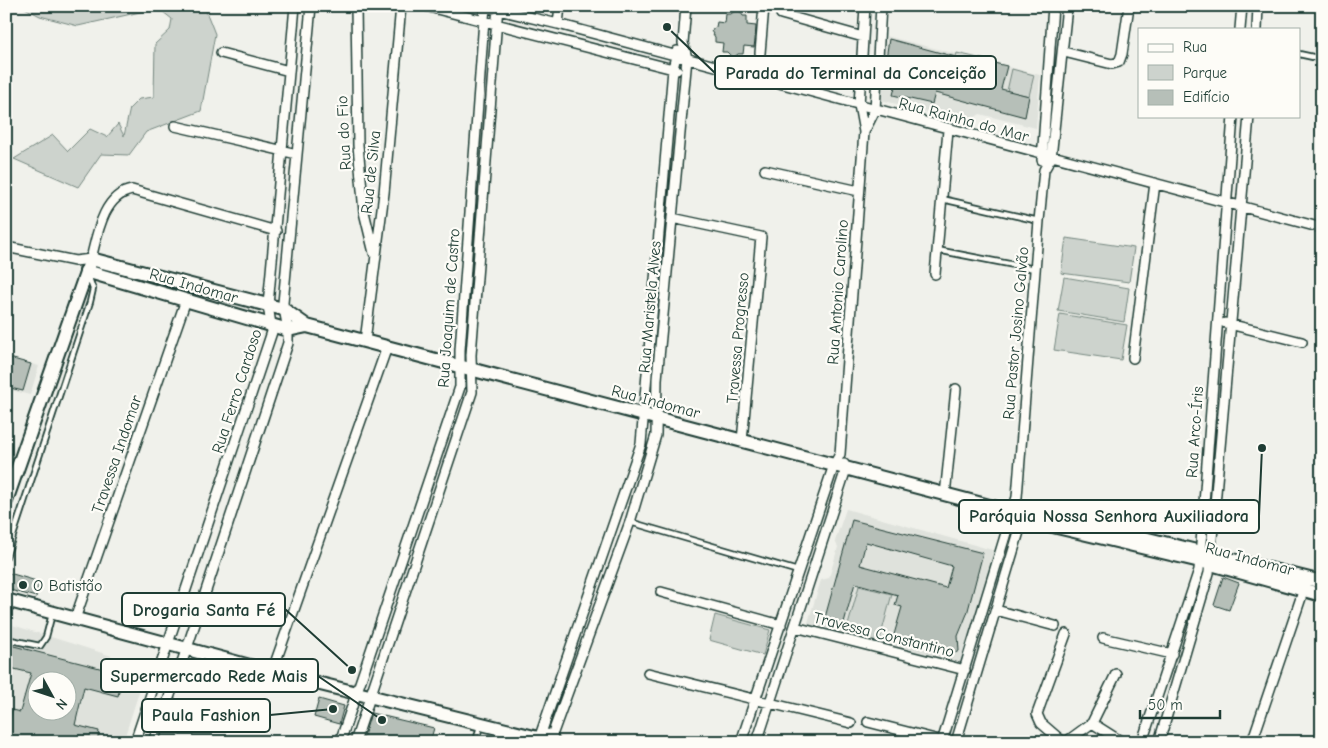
<svg xmlns="http://www.w3.org/2000/svg" width="1328" height="748" viewBox="0 0 1328 748" font-family="'Comic Neue',sans-serif">
  <style>
    .built { fill: #dfe2dc; fill-rule: evenodd }
    .green { fill: #cdd3cd; stroke: #768880 }
    .building { fill: #b6bfb8; stroke: #1f3d34; fill-rule: evenodd }
    .lines { fill: none; stroke-linecap: round; stroke-linejoin: round }
    .lane-casing { stroke: #1f3d34; stroke-width: 8 }
    .street-casing { stroke: #1f3d34; stroke-width: 12 }
    .secondary-casing { stroke: #1f3d34; stroke-width: 16 }
    .lane { stroke: #fdfcf7; stroke-width: 4.5 }
    .street { stroke: #fdfcf7; stroke-width: 9 }
    .secondary { stroke: #fdfcf7; stroke-width: 12 }
    .poi-dot { fill: #1f3d34; stroke: #fdfcf7; stroke-width: 2 }
    .labels { text-anchor: middle; stroke-width: 4.5; stroke-linejoin: round; paint-order: stroke }
    .street-label { font-size: 16px; fill: #1f3d34; stroke: #fdfcf7 }
    .poi-label { font-size: 16px; fill: #1f3d34; stroke: #fdfcf7; text-anchor: start }
    .leader { fill: none; stroke: #1f3d34; stroke-width: 2 }
    .callout-dot { fill: #1f3d34; stroke: #fdfcf7; stroke-width: 2 }
    .callout { fill: #fdfcf7; stroke: #1f3d34; stroke-width: 2 }
    .callout-label { font-size: 18px; text-anchor: middle; font-weight: bold; fill: #1f3d34 }
  </style>
  <rect width="100%" height="100%" fill="#f0f1eb"/>
  <filter id="ink" filterUnits="userSpaceOnUse"><feTurbulence type="fractalNoise" baseFrequency=".02" numOctaves="2"/><feDisplacementMap in="SourceGraphic" scale="10" xChannelSelector="R" yChannelSelector="G"/><feConvolveMatrix kernelMatrix="1 2 1 2 8 2 1 2 1" color-interpolation-filters="sRGB"/></filter>
  <g filter="url(#ink)">
    <path class="built" d="M886 36 1040 75 1036 128 980 114 967 122 881 100Z
      M1320 309 1322 310V373L1315 371Z
      M6 357 39 366 30 395 6 389Z
      M846 509 996 551 958 668 806 629 821 580 829 578 838 547 835 541Z
      M6 623 147 667 123 742H6ZM38 680H68V710H38Z"/>
    <path class="green" d="M21 6H204L215 34 201 111 146 132 129 155 101 154 78 187 14 159 53 135 68 151 90 129 107 137 118 124 124 136 130 108 139 99 154 97 155 44 170 30 172 19 158 8 78 26 40 16Z
      M957 53 991 61 986 80 952 72Z
      M1012 69 1034 75 1029 96 1007 91Z
      M1066 238 1134 248 1129 282 1061 273Z
      M1064 277 1129 288 1124 322 1058 311Z
      M1060 314 1127 325 1121 360 1054 350Z
      M859 586 892 594 878 646 845 636Z
      M715 615 770 630 763 655 709 640Z"/>
    <path class="building" d="M738 8 743 16H747V25L756 26 755 40 754 47 744 46 743 54H738L733 58 727 52H722L723 43 715 42V37L711 31 716 27 717 22 725 23 726 14H731Z
      M889 39 956 57 952 72 970 76 969 83 988 89 994 63 1007 66 1001 89 1029 96 1025 117 935 93 932 104 893 95 901 63 886 59Z
      M6 357 31 364 23 391 6 387Z
      M852 520 983 553 967 614 958 636 959 651 955 653 893 638 902 607 895 605 898 595 855 583 843 626 824 621ZM866 542 952 566 946 588 860 565Z
      M9 573 40 582 36 597 6 589Z
      M1223 577 1239 583 1229 610 1214 605Z
      M6 644 123 674 118 696 84 687 75 725 99 731 97 742H6L12 710 20 712 31 673 6 667ZM38 680H68V710H38Z
      M319 699 344 706 339 724 314 717Z
      M371 713 434 728 430 742H362Z"/>
    <g class="lines">
      <defs>
        <path id="lane" d="M1299 54 1322 59
          M942 199 1039 221
          M937 250 1035 269
          M630 522 798 571
          M6 557 90 302 93 289 89 278
          M6 639 40 646 46 637 52 614
          M6 693H7
          M476 742 480 725"/>
        <path id="street" d="M356 6 358 145 364 212 374 253
          M425 6 677 70
          M482 6 558 24 1322 228
          M781 14 863 37
          M558 24 560 6
          M1240 29 1242 6
          M1257 29 1258 6
          M1064 52 1112 64 1119 62 1122 54 1129 6
          M221 53 289 71
          M760 53 764 6
          M175 126 297 154
          M864 132 875 110 881 6
          M1042 160 1053 6
          M765 170 859 191
          M672 218 761 237 742 441
          M6 247 75 261 91 259C97 235 103 195 132 190L276 231
          M935 274 948 130
          M1225 323 1302 342
          M365 341 384 193 401 6
          M1133 358 1155 183
          M945 495 956 389
          M661 592 781 625
          M996 610 1055 626
          M75 619 186 300
          M795 627 965 670
          M1103 638 1172 654
          M272 672 387 347
          M648 673 851 723
          M868 722 943 741
          M1092 723 1122 742
          M540 736 641 444 673 69 677 51
          M551 738 630 522 656 435 657 379 687 58 683 43 686 6
          M135 742 272 332 268 305 295 6
          M153 742 187 648 288 343V330L283 303 311 6
          M340 742 460 387V350L485 6
          M355 742 472 392 471 355 498 6
          M741 742 834 465 840 454 864 132 859 105 865 6
          M757 742 846 469 844 464
          M942 742 1017 497 1039 221 1044 170 1051 158 1067 6
          M956 742 1024 515
          M1063 742 1041 723 1037 714 1066 634
          M1066 742 1092 723 1116 674
          M1142 742 1199 570 1233 116
          M1159 742 1209 573 1249 116
          M1252 742 1305 586"/>
        <path id="secondary" d="M86 271 288 330 307 326
          M6 501 91 259 283 309 307 326 997 508 1011 516 1200 561 1322 595
          M1022 510 1055 516 1322 582
          M6 600 272 672 538 738
          M537 742C540 733 550 733 553 742"/>
      </defs>
      <use href="#lane" class="lane-casing"/>
      <use href="#street" class="street-casing"/>
      <use href="#secondary" class="secondary-casing"/>
      <use href="#lane" class="lane"/>
      <use href="#street" class="street"/>
      <use href="#secondary" class="secondary"/>
    </g>
  </g>
  <circle class="poi-dot" cx="23" cy="585" r="5"/>
  <g class="labels">
    <g class="street-label">
      <text transform="translate(964 119) rotate(15)" y="6">Rua Rainha do Mar</text>
      <text transform="translate(343 133) rotate(-93)" y="6">Rua do Fio</text>
      <text transform="translate(370 172) rotate(-84)" y="6">Rua de Silva</text>
      <text transform="translate(194 285) rotate(16)" y="6">Rua Indomar</text>
      <text transform="translate(837 292) rotate(-86)" y="6">Rua Antonio Carolino</text>
      <text transform="translate(649 307) rotate(-85)" y="6">Rua Maristela Alves</text>
      <text transform="translate(448 308) rotate(-86)" y="6">Rua Joaquim de Castro</text>
      <text transform="translate(1015 333) rotate(-85)" y="6">Rua Pastor Josino Galvão</text>
      <text transform="translate(737 338) rotate(-85)" y="6">Travessa Progresso</text>
      <text transform="translate(236 391) rotate(-72)" y="6">Rua Ferro Cardoso</text>
      <text transform="translate(656 401) rotate(15)" y="6">Rua Indomar</text>
      <text transform="translate(1194 432) rotate(-86)" y="6">Rua Arco-Íris</text>
      <text transform="translate(116 454) rotate(-71)" y="6">Travessa Indomar</text>
      <text transform="translate(1250 558) rotate(15)" y="6">Rua Indomar</text>
      <text transform="translate(884 634) rotate(14)" y="6">Travessa Constantino</text>
    </g>
    <g class="poi-label">
      <text x="33" y="591">O Batistão</text>
    </g>
  </g>
  <path class="leader" d="M667 27L715 73M1262 448L1259 516M352 670L285 609M382 720L318 676M333 709L270 715"/>
  <g class="callout-dot">
    <circle cx="667" cy="27" r="5"/>
    <circle cx="1262" cy="448" r="5"/>
    <circle cx="352" cy="670" r="5"/>
    <circle cx="382" cy="720" r="5"/>
    <circle cx="333" cy="709" r="5"/>
  </g>
  <g class="callout">
    <rect x="715" y="56" width="281" height="33" rx="5"/>
    <rect x="959" y="500" width="300" height="33" rx="5"/>
    <rect x="122" y="593" width="163" height="33" rx="5"/>
    <rect x="101" y="659" width="217" height="33" rx="5"/>
    <rect x="142" y="699" width="128" height="33" rx="5"/>
  </g>
  <g class="callout-label">
    <text x="856" y="79">Parada do Terminal da Conceição</text>
    <text x="1109" y="522">Paróquia Nossa Senhora Auxiliadora</text>
    <text x="204" y="616">Drogaria Santa Fé</text>
    <text x="209" y="682">Supermercado Rede Mais</text>
    <text x="206" y="721">Paula Fashion</text>
  </g>
  <rect width="1328" height="748" fill="none" stroke="#fdfcf7" stroke-width="25"/>
  <rect x="12" y="12" width="1303" height="723" fill="none" stroke="#1f3d34" stroke-width="2" filter="url(#ink)"/>
  <rect x="1138" y="28" width="162" height="90" fill="#fdfcf7" stroke="#a4b0a9"/>
  <rect x="1148" y="44" width="25" height="8" fill="#fdfcf7" stroke="#a4b0a9"/>
  <text x="1183" y="52" font-size="15" fill="#1f3d34">Rua</text>
  <rect x="1148" y="65" width="25" height="15" fill="#cdd3cd" stroke="#a4b0a9"/>
  <text x="1183" y="78" font-size="15" fill="#1f3d34">Parque</text>
  <rect x="1148" y="90" width="25" height="15" fill="#b6bfb8" stroke="#a4b0a9"/>
  <text x="1183" y="102" font-size="15" fill="#1f3d34">Edifício</text>
  <g transform="translate(52 696) rotate(130)"><circle r="24" fill="#fdfcf7" stroke="#a4b0a9"/>
  <path d="M0-4L9 19L0 12L-9 19Z" fill="#1f3d34"/>
  <text y="-8" font-size="14" font-weight="bold" text-anchor="middle" fill="#1f3d34">N</text>
  </g>
  <path d="M1140 710v8h80v-8" fill="none" stroke="#1f3d34" stroke-width="2.5"/>
  <text x="1148" y="710" font-size="15" fill="#1f3d34" stroke="#fdfcf7" stroke-width="4" paint-order="stroke">50 m</text>
</svg>
